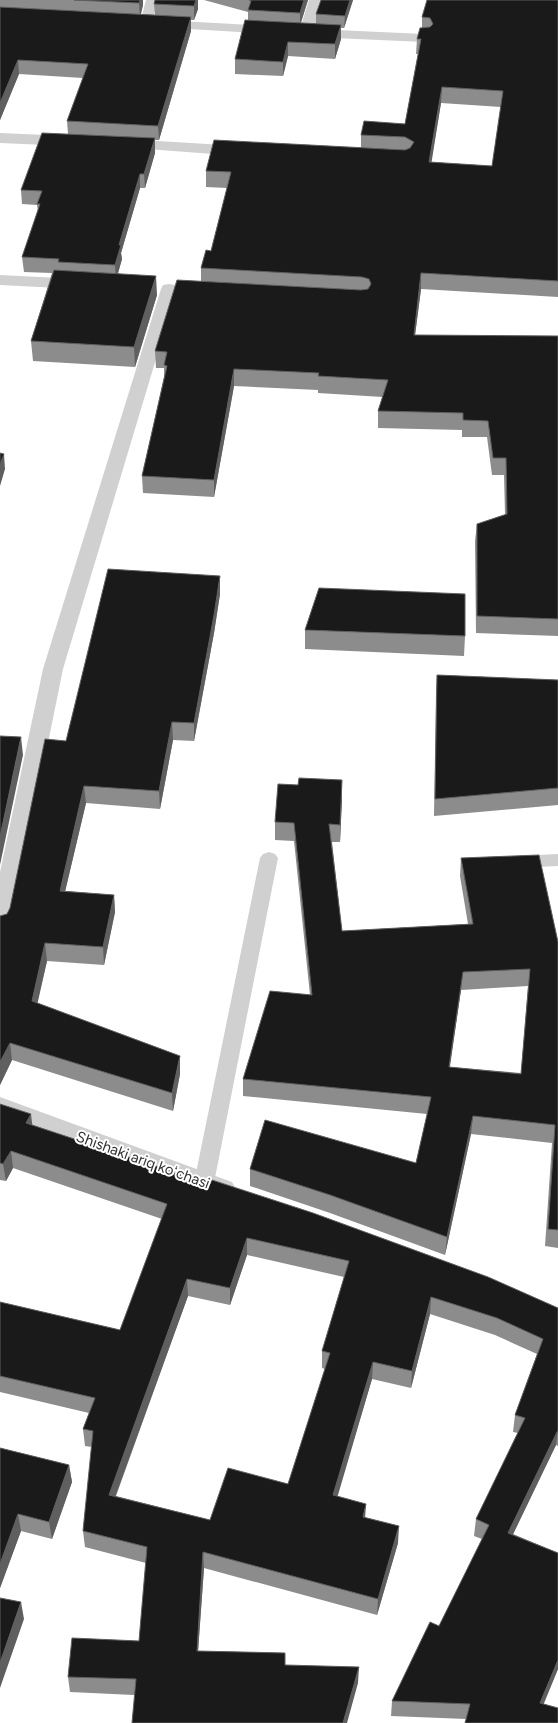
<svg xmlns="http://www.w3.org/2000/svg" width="558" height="1723" viewBox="0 0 558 1723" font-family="Figtree,sans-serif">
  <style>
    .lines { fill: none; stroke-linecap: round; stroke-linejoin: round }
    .lane { fill: #d0d0d0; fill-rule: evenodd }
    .street { fill: #d0d0d0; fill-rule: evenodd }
    .wall { fill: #8c8c8c; fill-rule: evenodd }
    .shaded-wall { fill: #5f5f5f }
    .building { fill: #1a1a1a; stroke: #5f5f5f; fill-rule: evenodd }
    .labels { text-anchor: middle; stroke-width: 4; stroke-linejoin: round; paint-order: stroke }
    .street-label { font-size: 15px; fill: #333; stroke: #fff }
  </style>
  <rect width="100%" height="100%" fill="#fff"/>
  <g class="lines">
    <path class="lane" d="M146 0H158L152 23 150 25H142L140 23Z
      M269 852 275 854 278 858 214 1183 211 1189 204 1191 197 1189 194 1183 260 858 263 854Z
      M558 854V866L516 868 510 867 507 862 510 857 516 856Z"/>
    <path class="street" d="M309 0H323L314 29 424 34 429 35 431 38 429 41 424 42 311 37 301 35 299 32Z
      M161 20 272 26 277 27 279 30 277 33 272 34 156 27 154 24 156 21Z
      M0 133 69 136 74 138 77 141 74 144 69 146 0 143Z
      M125 139 240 146 245 148 248 151 245 154 240 156 120 147 117 144 120 141Z
      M0 275 79 279 85 280 87 284 85 288 79 289 0 285Z
      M169 284 175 285 177 289 63 669 11 925 8 931 0 933V872L43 669 161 289 163 285Z
      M0 1097 232 1182 236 1189 232 1196 223 1199 0 1117Z"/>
  </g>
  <path class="wall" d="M0 0H143V5L141 14 155 15 154 4 198 0V9L194 20H191V31L159 140H155V153L145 188H140L121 253 122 259 118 273 157 295 135 367 33 361 31 341 52 273 24 272 22 257 38 211 37 205 22 204 21 190 68 134 67 121 83 78 19 74 0 120Z
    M204 0H308L301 23H316V14L353 0 344 28H341V39L335 59 288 56 283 76 235 74V59L248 20V12Z
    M558 0V297L421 289 415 335 558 336V636L476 633 475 541 477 524 505 515 504 475H492L487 437H462V430L378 428V411L383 397 318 393V390L234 386 214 497 143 493 142 476 164 377V368H156L155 351 201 282V268L211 251 227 188 206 187V171L361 148V135L405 124 418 54H416L417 39 422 28V17ZM441 103 501 107 492 166 431 162Z
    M220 594 214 633 194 741 173 740 160 809 86 803 65 891 114 895 115 912 104 965 47 961 37 1003 180 1074 173 1111 12 1060 0 1085 7 914 10 908 66 741Z
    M305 630 465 636 464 656 305 649Z
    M437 675 558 680V805L434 816 436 692Z
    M342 798 340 842H332L342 931 468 924 460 876 461 858 558 942V1248L545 1246 552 1143 471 1134 445 1255 330 1213 250 1186V1169L416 1163 427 1114 243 1096V1079L310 995 294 841 275 840V822ZM528 986 521 1073 450 1067 461 990Z
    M0 1104 32 1125 558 1308V1446L556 1445 513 1534 558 1553V1669L543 1704 466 1719 391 1716 392 1701 439 1626 482 1539 474 1536 476 1519 518 1433 513 1432 515 1415 537 1354 495 1335 430 1314 411 1388 372 1379 337 1496 398 1543 377 1615 204 1568 198 1651 285 1653V1665L358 1683 134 1695 70 1692 68 1677 139 1641 146 1563 85 1547 83 1531 92 1447 85 1446 83 1429 89 1413 0 1392V1302L120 1330 162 1219 13 1168 6 1181 0 1180ZM247 1255 344 1277 322 1351V1368L325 1369 288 1484 210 1520 116 1496 188 1296 230 1305Z
    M0 1448 69 1465 72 1482 52 1539 21 1531 0 1588Z"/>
  <path class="shaded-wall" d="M140 0H143V5L140 17 139 3Z
    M196 0H198V9L194 20V6Z
    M304 0H308L300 25V13Z
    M350 0H353L344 28 345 16Z
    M191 17V31L159 140 158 126Z
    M341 25V39L335 59V44Z
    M288 42V56L283 76V62Z
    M18 60 19 74 0 120V103Z
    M442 87 441 103 429 178V162Z
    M155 138V153L145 188 144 174Z
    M140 174V188L121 253 122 259 116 280 115 265 119 245Z
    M421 273V289L413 351 414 335Z
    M156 276 157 295 135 367 134 347Z
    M234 369V386L214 497V480Z
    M4 454 5 469 0 486V465Z
    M220 576V594L214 633 194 741V723Z
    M172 722 173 740 160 809 159 791Z
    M21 737 23 755 0 865V837Z
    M342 780V798L340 842V825Z
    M84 786 86 803 61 909 60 891Z
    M114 895 115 912 104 965 103 947Z
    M45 943 47 961 34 1019 32 1001Z
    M463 972 461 990 447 1084 449 1067Z
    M10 1043 12 1060 0 1085V1062Z
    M180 1056V1074L173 1111 172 1093Z
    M31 1114 33 1131 26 1123Z
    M473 1116 471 1134 445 1255 447 1237Z
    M11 1151 13 1168 6 1181 3 1164Z
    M247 1238V1255L230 1305V1288Z
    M187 1279 188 1296 110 1511 109 1495Z
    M431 1297 430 1314 411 1388 412 1371Z
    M373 1362 372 1379 333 1512V1495Z
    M558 1430 556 1445 506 1549 508 1533Z
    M69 1465 72 1482 52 1539 49 1522Z
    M366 1504 365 1520 363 1517Z
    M18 1514 21 1531 0 1588V1564Z
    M399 1526 398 1543 377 1615 378 1599Z
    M203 1552 204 1568 197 1666V1651Z
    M21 1602 24 1619 0 1688V1663Z
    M558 1660V1669L538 1718 540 1703Z
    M359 1667 358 1683 347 1723H343Z"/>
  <path class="building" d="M74 0H140L139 3Z
    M155 0H196L194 6 154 4Z
    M249 0H304L300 13 248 10 251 1Z
    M321 0H350L345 16 316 14Z
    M427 0H558V281L421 273 414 335 558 336V619L477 616V524L507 514 506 458H493L488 421 463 420V413L378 411 388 380 318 376 319 373 234 369 214 480 142 476 167 366 164 365 167 352 155 351 177 280 361 290 368 289 371 284 369 279 362 277 201 268 206 250 211 251 231 172 206 171 214 140 405 150 410 148 414 142 405 137 361 135 364 121 405 124 421 39H417L420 28 430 27 433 24 430 18 422 17ZM442 87 503 91 492 166 429 162Z
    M0 7 191 17 158 126 67 121 88 64 18 60 0 103Z
    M245 20 341 25 335 44 288 42 283 62 235 59Z
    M42 133 155 138 144 174H140L119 245H121L115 265 58 262 59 259 22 257 40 204H37L42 191 21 190Z
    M54 270 156 276 134 347 31 341Z
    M0 453 4 454 0 465Z
    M108 569 220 576 214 615 194 723 172 722 159 791 84 786 60 891 114 895 103 947 45 943 32 1001 180 1056 172 1093 10 1043 0 1062V916L7 914 10 908 45 739 66 741Z
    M319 588 465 594V636L305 630Z
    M437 675 558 680V788L435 799Z
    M0 736 21 737 0 837Z
    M299 778 342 780 340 825 329 824 342 931 473 924 461 858 539 855 558 942V1230L548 1229 555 1125 473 1116 447 1237 330 1195 250 1169 265 1120 416 1163 431 1097 243 1079 270 991 312 995 294 823 275 822 278 784 298 785ZM530 969 521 1074 449 1067 463 972Z
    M0 1104 31 1114 26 1123 210 1184 212 1180 313 1213 488 1277 558 1308V1430L508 1533 558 1553V1660L540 1703 558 1708V1723H465L470 1704 392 1701 430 1622 439 1626 489 1525 476 1519 525 1418 515 1415 543 1339 497 1318 431 1297 412 1371 373 1362 333 1495 366 1504 363 1517 399 1526 378 1599 203 1552 197 1651 285 1653V1665L359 1667 343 1723H132L136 1679 68 1677 72 1638 139 1641 147 1547 83 1531 93 1431 83 1429 95 1398 0 1376V1302L120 1330 167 1204 11 1151 3 1164 0 1163ZM247 1238 349 1261 322 1351 330 1353 288 1484 228 1468 210 1520 109 1495 187 1279 230 1288Z
    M0 1448 69 1465 49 1522 18 1514 0 1564Z
    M0 1598 21 1602 0 1663Z"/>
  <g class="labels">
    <g class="street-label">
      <text transform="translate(143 1160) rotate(20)" y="5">Shishaki ariq koʻchasi</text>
    </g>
  </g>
</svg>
